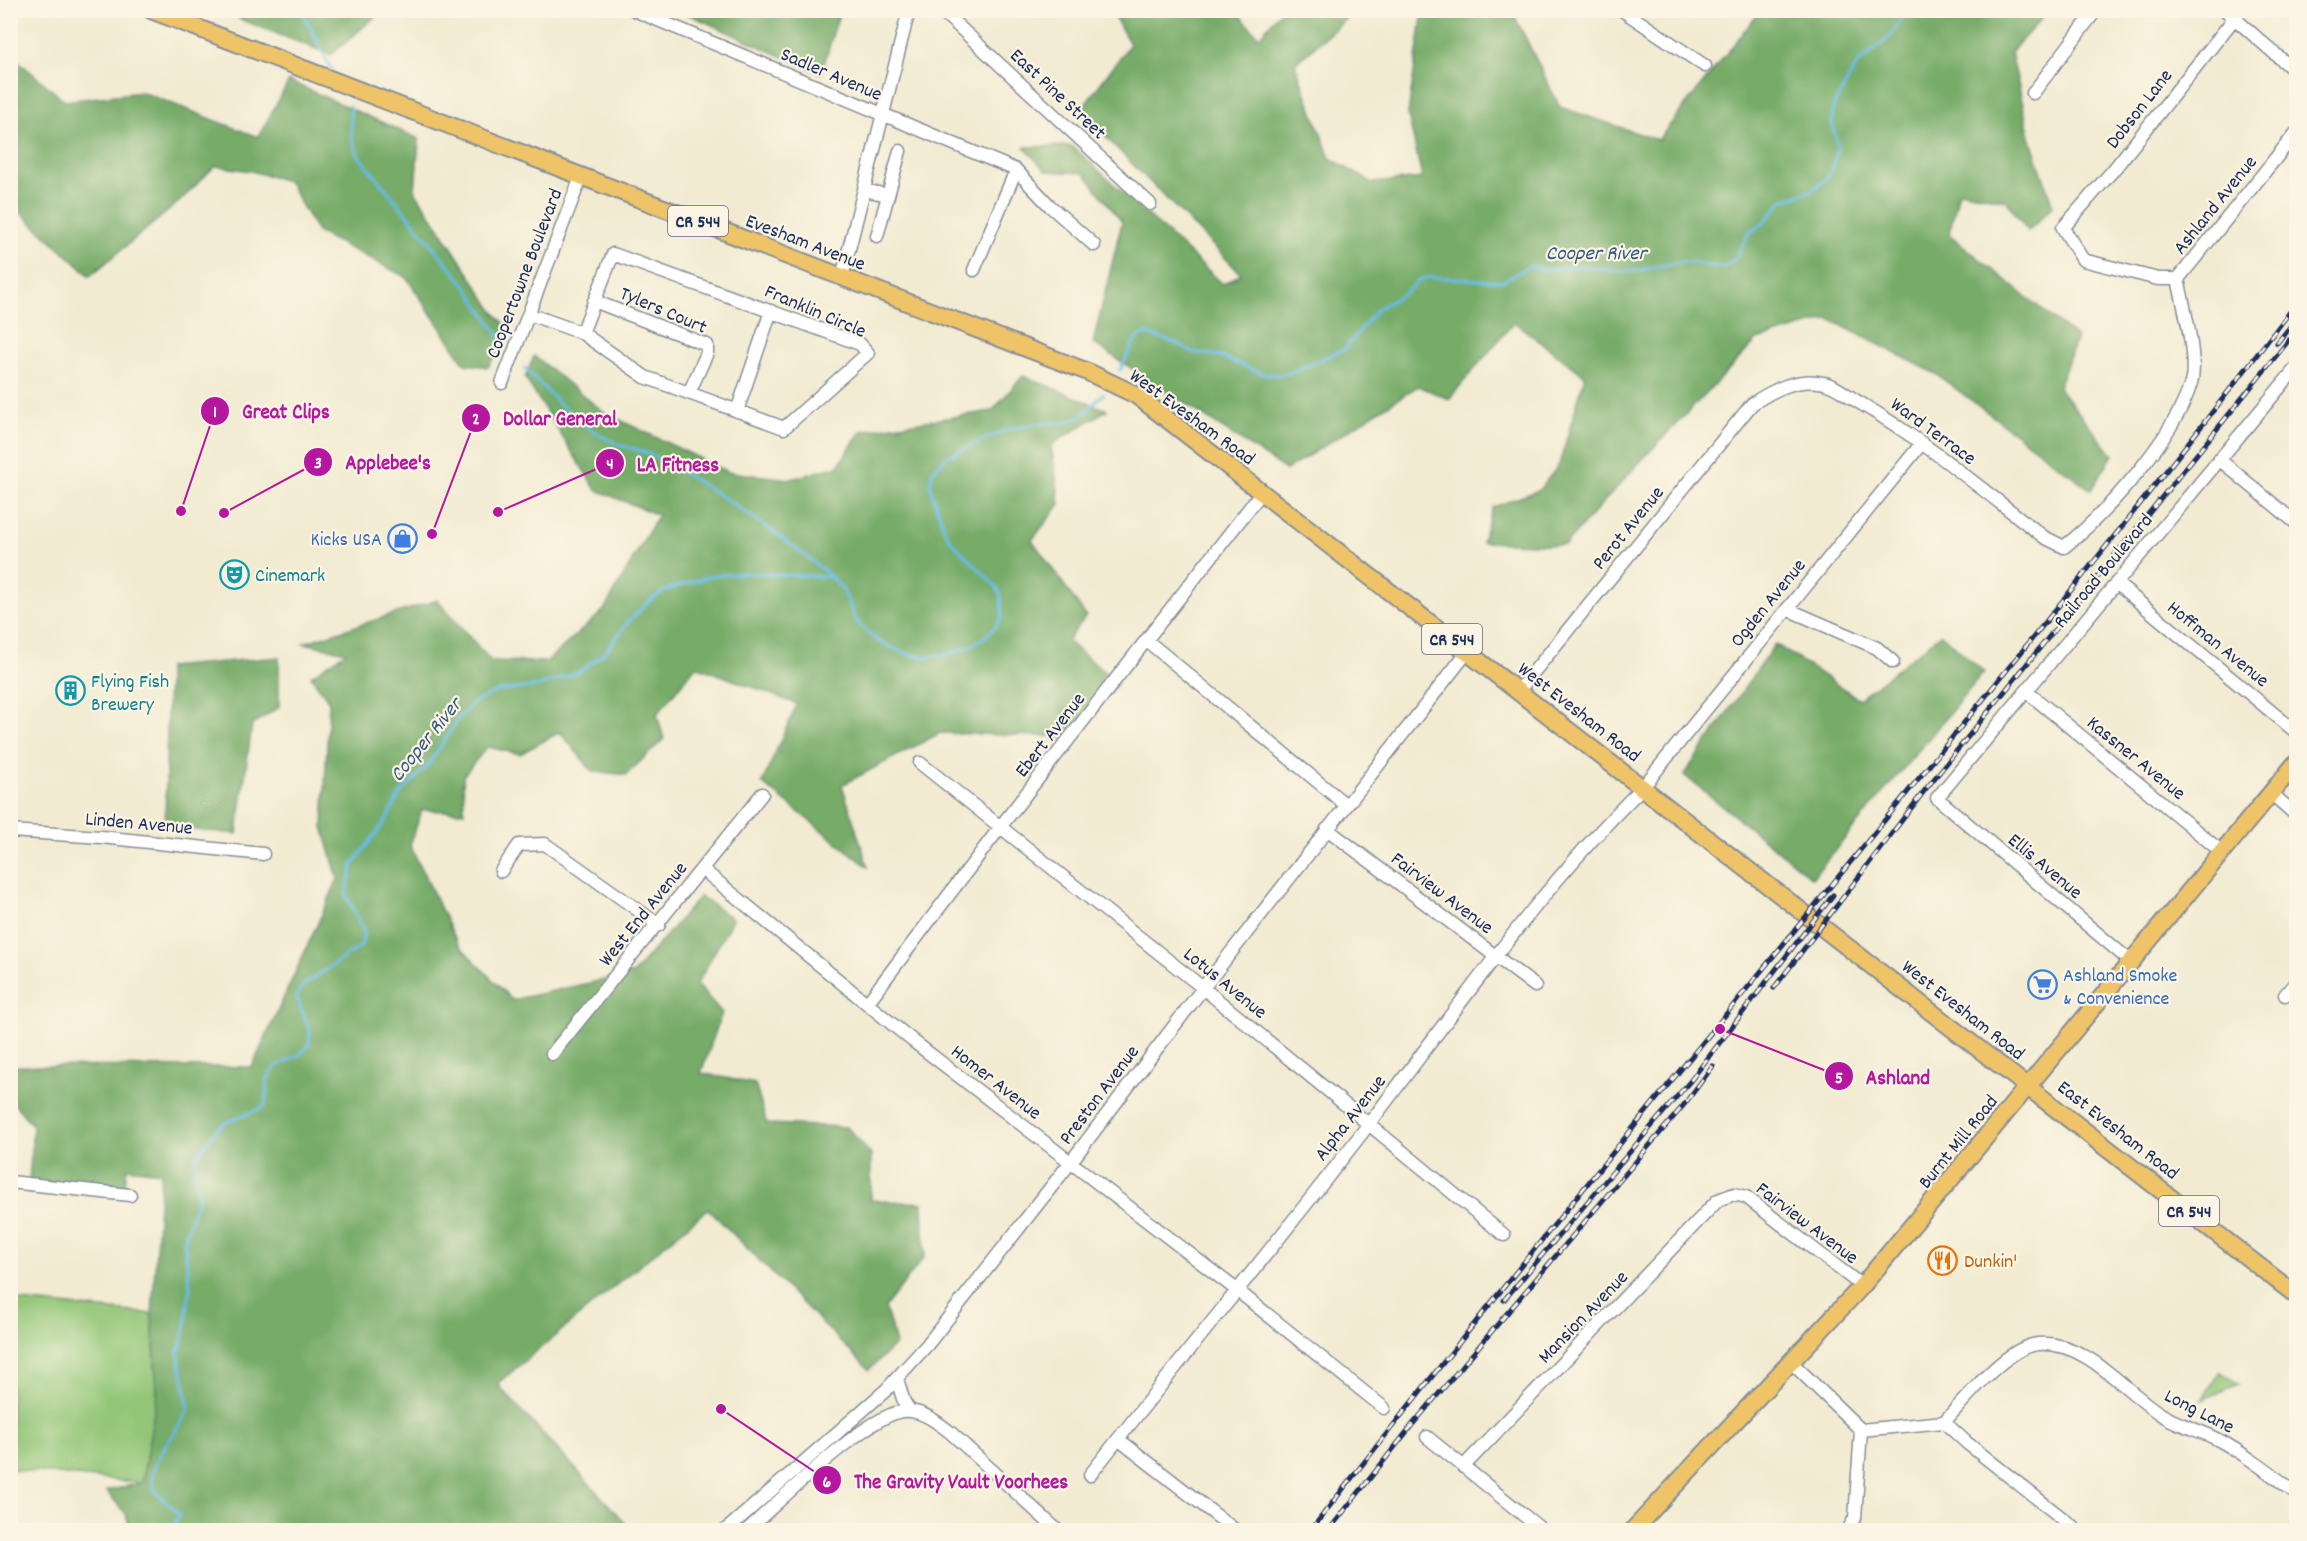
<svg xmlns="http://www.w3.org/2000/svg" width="2307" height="1541" viewBox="0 0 2307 1541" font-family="Dekko,sans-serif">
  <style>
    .green { fill: #93c677; stroke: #577a6a; stroke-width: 1.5 }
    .forest { fill: #76ab68; stroke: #486d63; stroke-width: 1.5 }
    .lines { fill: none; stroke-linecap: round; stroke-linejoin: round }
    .stream { stroke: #68bde5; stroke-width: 3 }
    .minor-casing { stroke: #868d98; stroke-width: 15 }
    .major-casing { stroke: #868d98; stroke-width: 20 }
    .minor { stroke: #fff; stroke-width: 12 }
    .major { stroke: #efc469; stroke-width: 16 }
    .rail-casing { stroke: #1b2f5e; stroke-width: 5 }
    .rail { stroke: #fcf5e5; stroke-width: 3; stroke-dasharray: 9; stroke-linecap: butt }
    .labels { text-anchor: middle; stroke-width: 4.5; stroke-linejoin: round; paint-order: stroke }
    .shield { fill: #fcf5e5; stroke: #5e6a86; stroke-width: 1.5 }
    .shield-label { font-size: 18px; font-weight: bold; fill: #1b2f5e }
    .street-label { font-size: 20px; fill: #1b2f5e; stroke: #fcf5e5 }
    .shop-label { font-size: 20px; fill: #366cbe; stroke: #fcf5e5; text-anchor: end }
    .culture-label { font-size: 20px; fill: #0d838f; stroke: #fcf5e5; text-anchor: start }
    .food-label { font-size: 20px; fill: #c56008; stroke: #fcf5e5; text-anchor: start }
    .water-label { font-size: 21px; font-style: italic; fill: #325a86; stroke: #fcf5e5 }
    .leader { fill: none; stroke: #b5179e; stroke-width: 2 }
    .callout-dot { fill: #b5179e; stroke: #fcf5e5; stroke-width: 2 }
    .mark-label { font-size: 18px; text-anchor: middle; font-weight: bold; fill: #fff }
    .callout-label { font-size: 21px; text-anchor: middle; font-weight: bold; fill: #b5179e; stroke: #fcf5e5; stroke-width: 4.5; stroke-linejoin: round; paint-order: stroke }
  </style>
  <rect width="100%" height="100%" fill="#fcf5e5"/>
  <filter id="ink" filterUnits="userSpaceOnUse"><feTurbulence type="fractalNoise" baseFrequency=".0167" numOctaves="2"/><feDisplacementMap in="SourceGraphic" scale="12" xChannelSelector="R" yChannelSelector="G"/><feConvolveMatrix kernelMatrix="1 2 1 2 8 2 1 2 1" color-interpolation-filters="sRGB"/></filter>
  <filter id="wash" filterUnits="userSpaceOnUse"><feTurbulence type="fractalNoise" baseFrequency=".008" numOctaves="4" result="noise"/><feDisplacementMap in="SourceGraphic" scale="24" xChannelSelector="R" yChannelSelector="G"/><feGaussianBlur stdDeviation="1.35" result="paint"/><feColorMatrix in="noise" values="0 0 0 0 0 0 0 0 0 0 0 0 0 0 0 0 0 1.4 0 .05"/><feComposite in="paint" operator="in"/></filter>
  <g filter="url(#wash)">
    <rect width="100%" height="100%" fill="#f2ebd2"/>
    <path class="green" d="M11 1300 152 1314 157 1394 142 1483 11 1469Z
      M2220 1371 2238 1384 2202 1400Z"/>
    <path class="forest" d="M240 11V10L382 11 331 55 239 19Z
      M681 11 840 10V11L821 74Z
      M1111 11H1236L1259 37 1281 11H1355L1295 64 1330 158 1372 183 1422 178 1408 114 1423 11H1512L1560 107 1658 140 1760 11H2039L2043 17 2011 52 2030 137 2053 206 2028 231 2006 200 1959 191 1949 234 2077 338 2058 387 2113 455 2091 490 1936 374 1829 319 1757 340 1638 464 1565 545 1482 542 1493 507 1539 490 1559 465 1585 376 1514 322 1449 399 1418 386 1286 470 1093 343 1122 222 1084 173 1046 171 1024 147 1072 146 1223 284 1241 274 1080 111 1130 44Z
      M11 55 65 101 142 92 258 137 289 81 419 139 415 191 494 312 511 331 488 367 465 364 406 277 317 232 288 181 251 171 215 166 179 202 90 276 11 204Z
      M534 356 605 413 728 472 791 479 838 466 861 431 992 411 1023 376 1107 410 1051 445 1060 504 1032 540 1086 616 1067 641 1118 683 1075 737 940 733 842 785 868 867 762 783 797 704 696 666 657 714 664 739 626 775 592 771 560 732 520 754 487 747 463 776 464 812 422 810 410 845 458 944 512 1000 634 973 700 896 733 919 697 984 722 1013 701 1073 755 1084 767 1124 847 1127 871 1155V1200L923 1203 925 1256 885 1307 896 1344 869 1370 708 1209 497 1384 632 1530H301L274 1528 268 1530H130L126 1514 106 1491 142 1483 157 1394 152 1314 161 1172 127 1168 124 1194 29 1182 33 1126 11 1100 10 1066 252 1067 338 879 323 827 329 702 311 676 346 652 303 643 437 600 491 661 546 662 604 610 658 515 596 490 525 378Z
      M1941 634 1984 672 1812 878 1684 775 1775 644 1859 699Z
      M279 657V707L252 725 237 834 165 827 168 667Z"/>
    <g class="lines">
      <path class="stream" d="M301 10 332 70
        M350 106 352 137 357 154 466 286 504 343
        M525 368C549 394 578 426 611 441 626 449 642 449 658 458 706 485 754 517 798 550 813 562 831 574 842 589 847 597 849 606 853 614 862 633 883 645 902 652 935 665 985 648 1002 617L1001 596 996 586 951 541 945 531 932 493 930 483 933 471 946 457 1006 430 1036 424 1067 422 1081 417 1103 394
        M1120 370 1133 344 1140 336 1147 334 1179 344 1191 352 1219 356 1266 375 1287 374 1345 349 1377 309 1405 293 1421 279 1430 277 1495 281H1503L1530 266 1545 270 1580 266 1613 271H1637L1684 261 1723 268 1735 259 1749 233 1764 223 1783 200 1811 191 1826 179 1832 169 1838 148 1832 123 1833 107 1857 64 1891 36 1907 10
        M172 1530 179 1515C174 1504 158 1500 154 1488 144 1463 181 1429 189 1408L178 1353 185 1330 190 1286 184 1241 199 1195 194 1175 196 1158 218 1128 227 1122 262 1108 266 1103 267 1081 270 1074 277 1066 299 1055 309 1045 310 1031 296 996 303 985 361 946 364 932 346 894 353 864 386 820 400 794 429 764 458 719 474 702 498 691 539 686 579 672 605 652 628 622 650 600 666 590 711 576 743 573 830 577"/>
    </g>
  </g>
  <g filter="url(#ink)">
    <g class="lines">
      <defs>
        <path id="minor" d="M634 10 1016 170 1050 206 1094 245
          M941 10 1150 204
          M1622 10 1705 66
          M2225 10 2296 72
          M2033 93 2096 10
          M864 190 888 195
          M877 236 900 151
          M974 270 1016 170
          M842 277 909 10
          M2178 279H2158L2083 260 2063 228 2115 168 2241 10
          M594 301 707 345V353L689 393
          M529 314 582 333 645 377 784 428 868 353 860 344 613 254 582 333
          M502 383 581 177
          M737 411 771 311
          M2220 460 2296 523
          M2116 583 2296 732
          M1787 609 1877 648 1893 662
          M1146 640 1346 805
          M1519 690 1752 404C1773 390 1797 377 1824 383 1836 385 1849 397 1860 403 1925 441 1984 491 2044 537L2064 547C2107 513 2176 435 2191 383 2198 360 2183 303 2178 279L2296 133
          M2026 691 2223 853
          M920 763 1203 988 1504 1235
          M2271 793 2296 815
          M1327 829 1535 986
          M10 831 101 837 263 854
          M702 869 913 1041 1238 1291 1384 1408
          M501 871 519 845 545 844 659 925
          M2130 961 1937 798 2296 368
          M2285 995 2296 982
          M868 1002 1001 826 1262 492
          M552 1054 762 794
          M10 1182 130 1195
          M1791 1362 1861 1430
          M897 1379 904 1402 910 1411
          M1944 1422C1966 1399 2006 1347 2038 1344 2087 1341 2122 1389 2159 1413 2176 1425 2198 1429 2217 1439 2245 1454 2271 1474 2296 1493
          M1861 1430 1944 1422 1967 1443 2077 1530
          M1427 1437 1542 1530
          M1118 1439 1235 1530
          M1463 1467 1718 1200 1734 1194 1746 1197 1862 1286
          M1090 1475C1182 1357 1278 1242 1369 1124 1457 1009 1540 888 1643 787L1922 443
          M726 1530 886 1390 927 1345 1070 1163 1203 988 1468 651
          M747 1530C776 1505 875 1406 909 1411 925 1412 938 1423 950 1432L1057 1530
          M1848 1530 1855 1518 1861 1430
          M2294 1530 2296 1528"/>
        <path id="major" d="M151 10 1088 372 1136 395 2296 1295
          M1633 1530 1862 1286 2296 763"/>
      </defs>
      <use href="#minor" class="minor-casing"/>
      <use href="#major" class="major-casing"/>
      <use href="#minor" class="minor"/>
      <use href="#major" class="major"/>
      <defs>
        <path id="rail" d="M2277 343 2296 319
          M1774 988 1925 790 2289 340
          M1504 1300 1691 1080 1833 895
          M1311 1530C1633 1117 1977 720 2296 304
          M1329 1530 1413 1424 1683 1106 1713 1066"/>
      </defs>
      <use href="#rail" class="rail-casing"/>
      <use href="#rail" class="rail"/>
    </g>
  </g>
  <defs>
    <symbol id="shop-ring" viewBox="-11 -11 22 22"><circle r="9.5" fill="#fcf5e5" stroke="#3f7fe0" stroke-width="1.5"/><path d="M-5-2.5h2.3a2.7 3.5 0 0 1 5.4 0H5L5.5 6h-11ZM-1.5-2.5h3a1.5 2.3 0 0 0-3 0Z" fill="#3f7fe0"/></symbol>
    <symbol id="theatre-ring" viewBox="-11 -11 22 22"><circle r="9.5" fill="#fcf5e5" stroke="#0f9aa8" stroke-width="1.5"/><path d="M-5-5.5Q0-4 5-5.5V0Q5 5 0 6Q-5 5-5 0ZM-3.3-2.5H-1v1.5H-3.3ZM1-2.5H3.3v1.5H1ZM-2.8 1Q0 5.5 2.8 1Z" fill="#0f9aa8"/></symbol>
    <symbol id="building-ring" viewBox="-11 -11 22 22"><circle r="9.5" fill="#fcf5e5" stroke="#0f9aa8" stroke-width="1.5"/><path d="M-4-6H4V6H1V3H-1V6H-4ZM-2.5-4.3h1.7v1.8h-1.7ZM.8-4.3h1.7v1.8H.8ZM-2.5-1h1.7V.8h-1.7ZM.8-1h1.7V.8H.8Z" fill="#0f9aa8"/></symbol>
    <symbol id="supermarket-ring" viewBox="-11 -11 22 22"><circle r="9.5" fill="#fcf5e5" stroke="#3f7fe0" stroke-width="1.5"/><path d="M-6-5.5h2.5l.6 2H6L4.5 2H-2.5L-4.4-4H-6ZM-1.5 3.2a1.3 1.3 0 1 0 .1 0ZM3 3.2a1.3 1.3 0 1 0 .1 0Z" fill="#3f7fe0"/></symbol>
    <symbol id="restaurant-ring" viewBox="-11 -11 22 22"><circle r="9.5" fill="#fcf5e5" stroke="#e8710a" stroke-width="1.5"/><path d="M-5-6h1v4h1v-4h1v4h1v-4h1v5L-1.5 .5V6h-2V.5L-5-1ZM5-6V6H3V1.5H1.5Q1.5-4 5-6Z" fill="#e8710a"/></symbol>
  </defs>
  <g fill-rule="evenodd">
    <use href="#shop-ring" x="386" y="522" width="33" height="33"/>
    <use href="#theatre-ring" x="218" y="558" width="33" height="33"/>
    <use href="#building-ring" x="54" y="674" width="33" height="33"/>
    <use href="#supermarket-ring" x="2026" y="968" width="33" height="33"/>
    <use href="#restaurant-ring" x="1926" y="1244" width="33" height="33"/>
  </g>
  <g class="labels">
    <g class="shield">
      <rect x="668" y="206" width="60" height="30" rx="4.5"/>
      <rect x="1422" y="624" width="60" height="30" rx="4.5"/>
      <rect x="2159" y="1196" width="60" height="30" rx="4.5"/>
    </g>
    <g class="shield-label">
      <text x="698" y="227">CR 544</text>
      <text x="1452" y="645">CR 544</text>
      <text x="2189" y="1217">CR 544</text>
    </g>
    <g class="street-label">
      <text transform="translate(832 73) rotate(23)" y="7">Sadler Avenue</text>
      <text transform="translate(1059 93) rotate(43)" y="7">East Pine Street</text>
      <text transform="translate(2138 108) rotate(-52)" y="7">Dobson Lane</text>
      <text transform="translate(2214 204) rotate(-51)" y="7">Ashland Avenue</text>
      <text transform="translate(806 241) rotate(21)" y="7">Evesham Avenue</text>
      <text transform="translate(523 273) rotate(-69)" y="7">Coopertowne Boulevard</text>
      <text transform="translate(664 309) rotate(23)" y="7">Tylers Court</text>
      <text transform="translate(816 310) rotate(23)" y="7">Franklin Circle</text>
      <text transform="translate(1193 416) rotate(36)" y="7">West Evesham Road</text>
      <text transform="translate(1934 430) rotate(36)" y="7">Ward Terrace</text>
      <text transform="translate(1627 527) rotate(-51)" y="7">Perot Avenue</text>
      <text transform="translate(2102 570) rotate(-50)" y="7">Railroad Boulevard</text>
      <text transform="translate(1767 602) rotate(-51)" y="7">Ogden Avenue</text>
      <text transform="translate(2219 643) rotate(39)" y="7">Hoffman Avenue</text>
      <text transform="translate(1580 711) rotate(38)" y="7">West Evesham Road</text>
      <text transform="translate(1049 734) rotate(-52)" y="7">Ebert Avenue</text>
      <text transform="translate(2137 757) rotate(39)" y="7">Kassner Avenue</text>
      <text transform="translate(139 822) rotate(5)" y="7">Linden Avenue</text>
      <text transform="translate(2046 865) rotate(40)" y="7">Ellis Avenue</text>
      <text transform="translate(1443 892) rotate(37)" y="7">Fairview Avenue</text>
      <text transform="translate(642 913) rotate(-51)" y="7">West End Avenue</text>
      <text transform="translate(1226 982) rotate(39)" y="7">Lotus Avenue</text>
      <text transform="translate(1964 1009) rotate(38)" y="7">West Evesham Road</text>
      <text transform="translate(997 1081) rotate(38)" y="7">Homer Avenue</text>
      <text transform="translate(1098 1094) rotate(-53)" y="7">Preston Avenue</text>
      <text transform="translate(1349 1117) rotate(-52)" y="7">Alpha Avenue</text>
      <text transform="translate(2119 1129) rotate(38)" y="7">East Evesham Road</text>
      <text transform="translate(1957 1141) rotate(-51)" y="7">Burnt Mill Road</text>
      <text transform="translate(1808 1222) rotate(37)" y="7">Fairview Avenue</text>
      <text transform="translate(1582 1316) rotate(-46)" y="7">Mansion Avenue</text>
      <text transform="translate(2200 1410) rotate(27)" y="7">Long Lane</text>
    </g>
    <g class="shop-label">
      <text x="382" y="545">Kicks USA</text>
      <text x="2063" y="981" text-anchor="start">Ashland Smoke<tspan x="2063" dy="23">&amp; Convenience</tspan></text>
    </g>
    <g class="culture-label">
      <text x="255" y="581">Cinemark</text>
      <text x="91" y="687">Flying Fish<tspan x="91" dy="23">Brewery</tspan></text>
    </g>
    <g class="food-label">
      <text x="1964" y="1267">Dunkin'</text>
    </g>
    <g class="water-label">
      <text x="1596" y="259">Cooper River</text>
      <text transform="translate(425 739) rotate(-51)" y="7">Cooper River</text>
    </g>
  </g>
  <path class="leader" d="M181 511L215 411M432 534L476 418M224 513L318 462M498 512L610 463M1720 1029L1839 1076M721 1409L827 1480"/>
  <g class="callout-dot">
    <circle cx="181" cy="511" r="6"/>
    <circle cx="432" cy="534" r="6"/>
    <circle cx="224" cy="513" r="6"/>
    <circle cx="498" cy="512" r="6"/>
    <circle cx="1720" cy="1029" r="6"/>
    <circle cx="721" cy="1409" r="6"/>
    <circle cx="215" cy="411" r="15"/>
    <circle cx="476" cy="418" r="15"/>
    <circle cx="318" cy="462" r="15"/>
    <circle cx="610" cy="463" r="15"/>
    <circle cx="1839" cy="1076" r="15"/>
    <circle cx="827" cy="1480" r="15"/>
  </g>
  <g class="mark-label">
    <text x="215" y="417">1</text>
    <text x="476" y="424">2</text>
    <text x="318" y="468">3</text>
    <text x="610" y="469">4</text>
    <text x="1839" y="1083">5</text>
    <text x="827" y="1487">6</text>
  </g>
  <g class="callout-label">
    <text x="286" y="418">Great Clips</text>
    <text x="560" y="425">Dollar General</text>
    <text x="388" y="469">Applebee's</text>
    <text x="678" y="471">LA Fitness</text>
    <text x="1898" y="1084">Ashland</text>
    <text x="961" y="1488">The Gravity Vault Voorhees</text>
  </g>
  <rect width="2307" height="1541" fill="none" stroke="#fcf5e5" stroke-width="36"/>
</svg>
